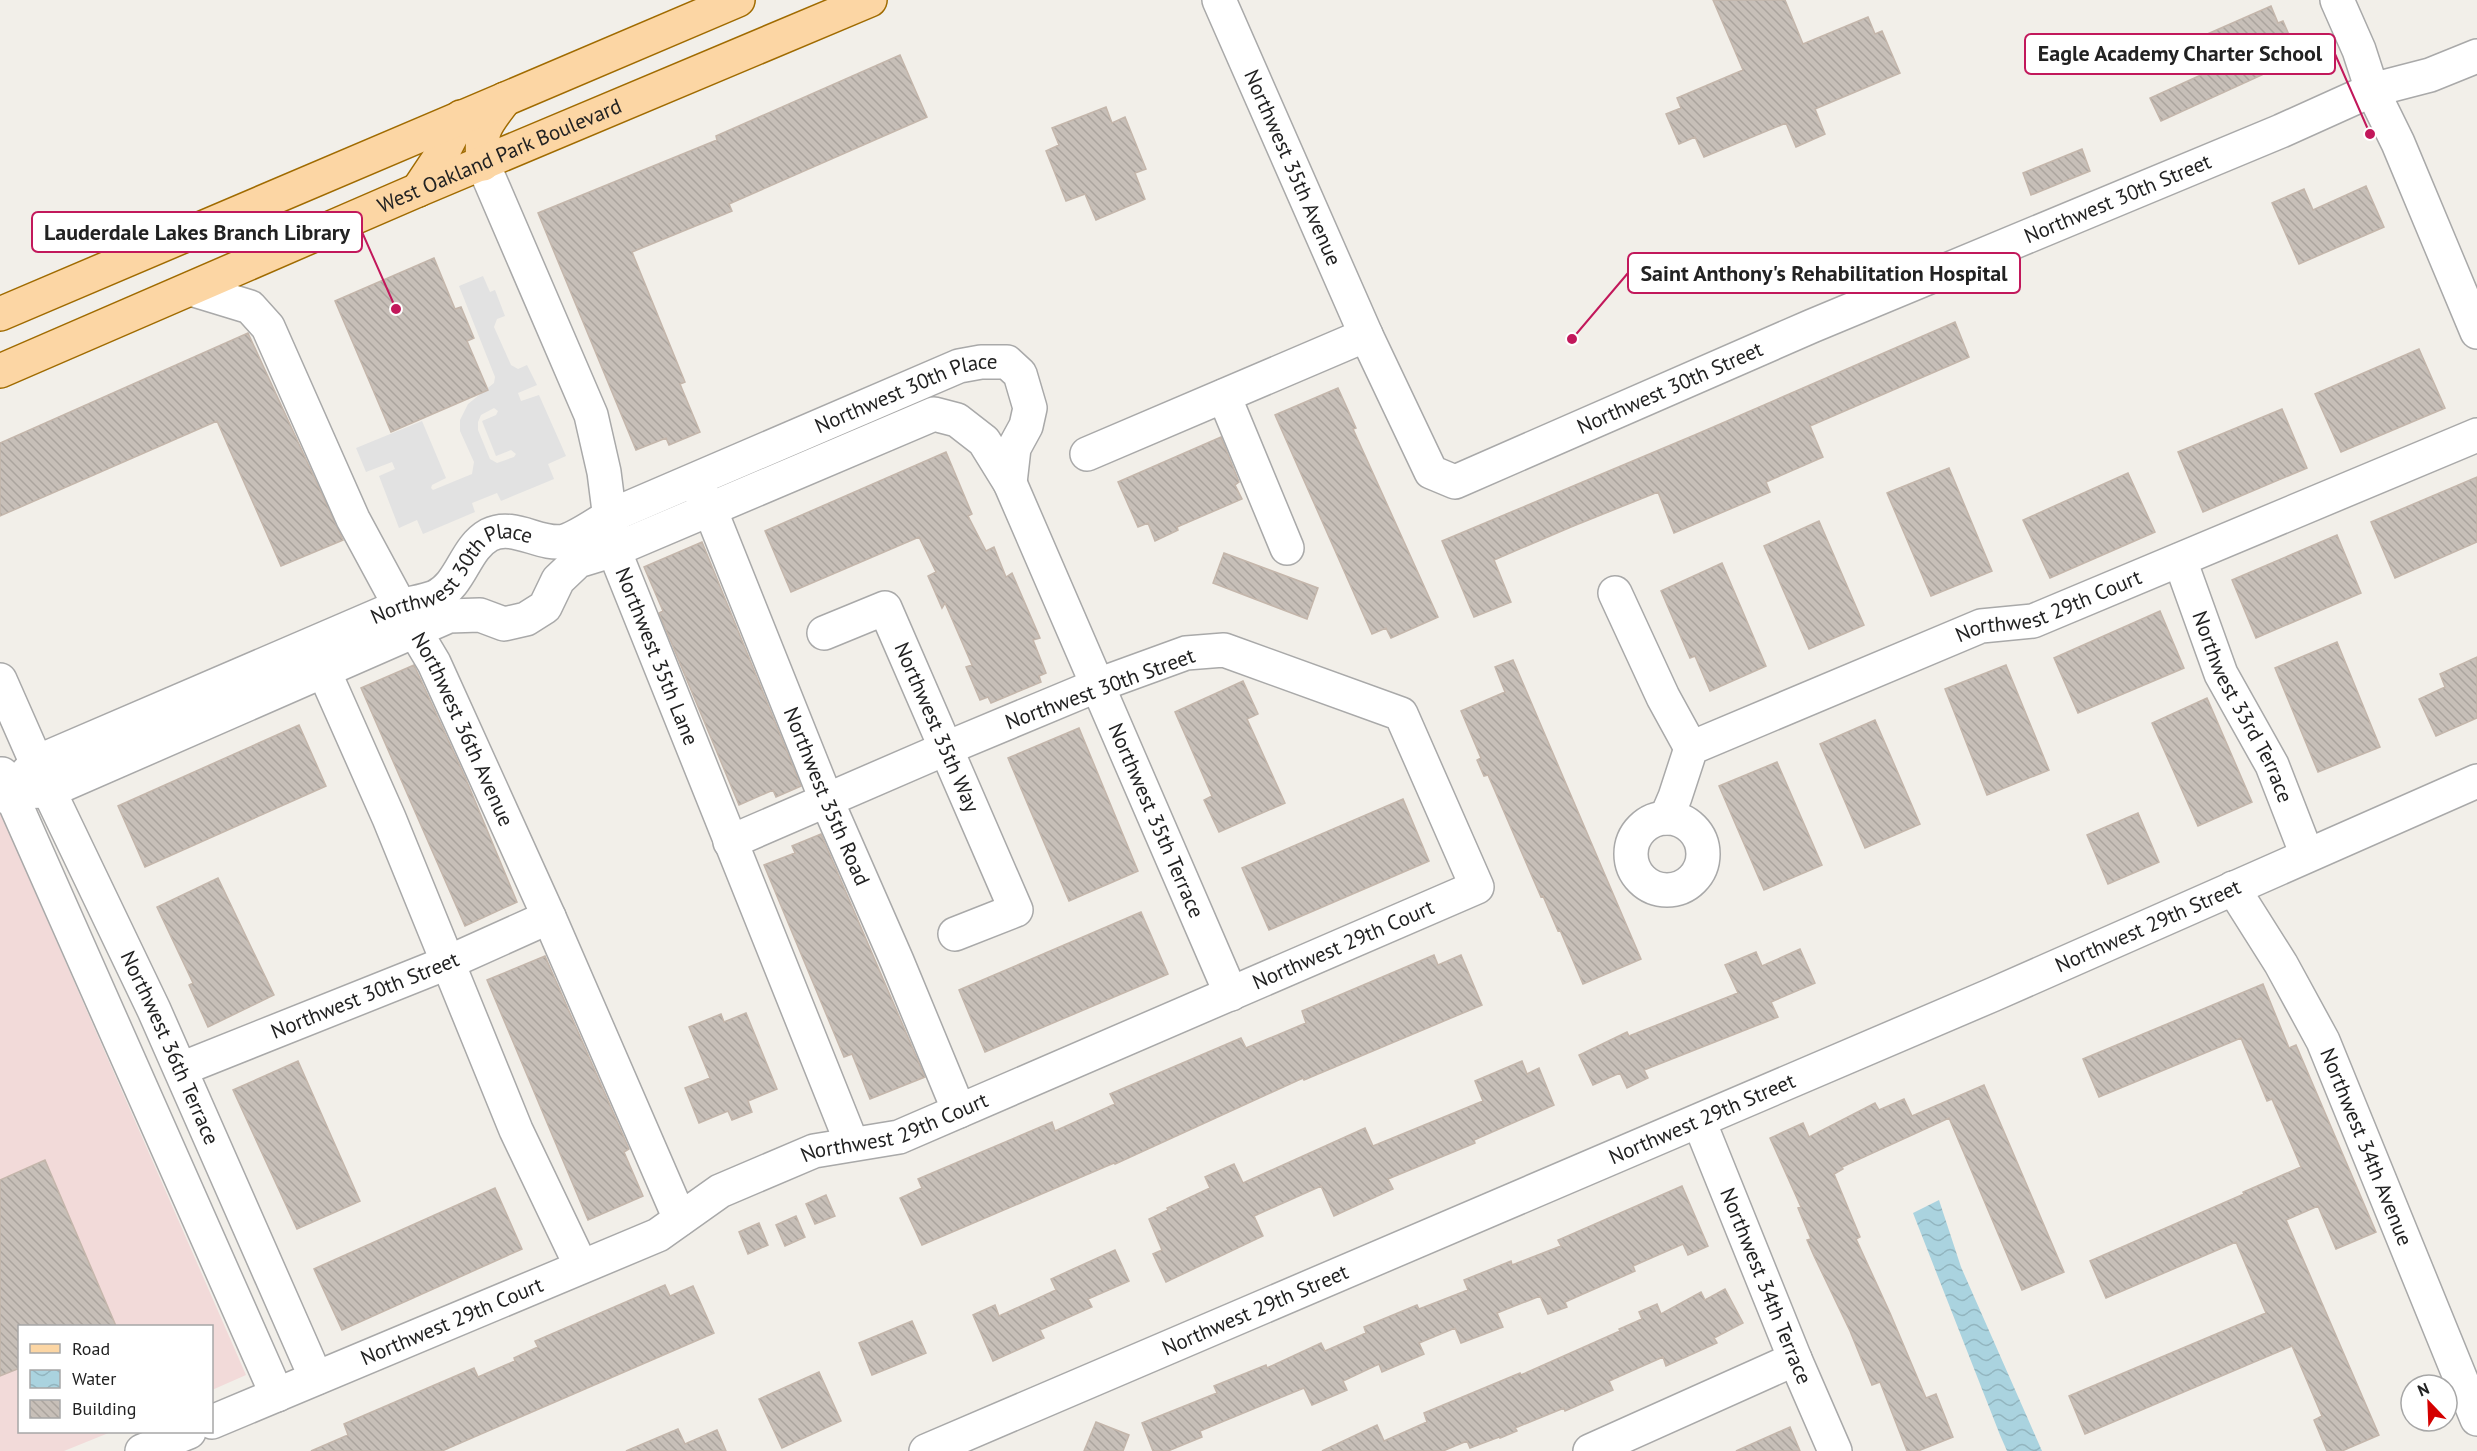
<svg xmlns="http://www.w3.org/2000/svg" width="2477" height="1451" viewBox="0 0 2477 1451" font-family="'PT Sans',sans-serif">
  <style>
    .commercial { fill: #f2dad9 }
    .parking { fill: #e2e2e2; fill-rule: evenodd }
    .water { fill: url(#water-waves) }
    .building { fill: url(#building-back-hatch); stroke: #c4b6ab; stroke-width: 1.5 }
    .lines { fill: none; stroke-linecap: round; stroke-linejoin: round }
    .minor-casing { stroke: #a9a9a9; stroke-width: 36 }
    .major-casing { stroke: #a06b00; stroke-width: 36 }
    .minor { stroke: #fff; stroke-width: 33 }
    .major { stroke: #fcd6a4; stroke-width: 33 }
    .labels { text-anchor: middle; stroke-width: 6; stroke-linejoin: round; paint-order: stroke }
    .street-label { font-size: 21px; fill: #222; stroke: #fff }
    .leader { fill: none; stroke: #c2185b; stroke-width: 2 }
    .callout-dot { fill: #c2185b; stroke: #fff; stroke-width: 2 }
    .callout { fill: #fff; stroke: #c2185b; stroke-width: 2 }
    .callout-label { font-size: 22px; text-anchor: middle; font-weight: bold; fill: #222 }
  </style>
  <defs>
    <pattern id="water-waves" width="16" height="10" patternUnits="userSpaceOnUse" patternTransform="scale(1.5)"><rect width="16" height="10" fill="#aad3df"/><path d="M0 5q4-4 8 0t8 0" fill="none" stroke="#92b5bf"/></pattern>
    <pattern id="building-back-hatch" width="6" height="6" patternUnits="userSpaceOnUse" patternTransform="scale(1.5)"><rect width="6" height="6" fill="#c7bfb8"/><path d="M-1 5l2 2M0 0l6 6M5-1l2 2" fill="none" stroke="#aba49e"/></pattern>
  </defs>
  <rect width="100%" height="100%" fill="#f2efe9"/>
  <path class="commercial" d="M0 812 246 1375 212 1390V1326H20V1432H111L64 1451H0Z"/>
  <path class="parking" d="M483 276 490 292 495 290 505 316 497 319 494 327 511 365 518 369 527 365 537 385 518 393 521 401 539 395 566 456 548 464 554 479 501 501 497 493 472 503 475 512 423 534 417 520 399 528 379 476 395 469 392 462 366 472 356 448 422 421 446 478 432 485 431 488 433 490 472 474 474 462 460 431V420L468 404 494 383 495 377 459 286ZM494 408 498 411 496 415 482 421 496 456 511 450 516 454 514 457 497 463 490 459 478 430V422L481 415Z"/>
  <path class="water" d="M1939 1200 1961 1267 2042 1451H2007L2000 1435 1913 1213Z"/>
  <path class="building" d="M1713 0H1785L1803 44 1868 17 1875 34 1882 31 1900 73 1815 109 1825 134 1796 147 1786 123 1704 157 1695 137 1679 144 1666 114 1681 108 1677 98 1743 70Z
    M2271 6 2278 23 2283 21 2299 58 2161 121 2150 98 2201 75 2187 43Z
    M900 55 927 117 729 204 732 211 632 252 685 382 680 384 700 432 669 445 666 438 636 450 538 213 717 140 716 136Z
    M1106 107 1112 123 1125 117 1146 169 1135 173 1145 199 1096 220 1085 194 1066 201 1046 151 1059 145 1052 128Z
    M2082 149 2090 171 2031 195 2023 173Z
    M2366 186 2384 227 2299 264 2272 203 2304 189 2313 210Z
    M434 258 455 309 461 307 474 338 467 341 488 390 391 432 335 301Z
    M1955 322 1969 357 1810 426 1823 457 1766 482 1770 492 1674 533 1658 492 1571 527 1494 560 1511 602 1474 617 1442 541 1697 434Z
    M248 333 343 540 281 566 217 421 0 516V443Z
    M2419 349 2445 408 2341 452 2315 394Z
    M1338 388 1356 428 1353 429 1438 617 1391 638 1386 628 1372 634 1275 415Z
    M2282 409 2307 468 2203 512 2178 452Z
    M1221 437 1239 482 1235 485 1242 499 1177 527 1178 530 1155 541 1148 523 1138 527 1118 482Z
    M946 452 972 514 968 516 986 551 994 547 1006 577 1012 573 1040 638 1033 640 1046 673 1039 676 1041 682 991 703 988 697 980 700 966 667 972 665 945 603 942 608 928 576 936 572 919 537 791 592 765 531Z
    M1949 468 1992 571 1931 596 1887 493Z
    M2128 473 2155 532 2050 578 2023 520Z
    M2477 477V542L2395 578 2371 522Z
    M1819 521 1864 625 1809 649 1764 546Z
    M2337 535 2361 593 2256 638 2232 580Z
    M702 542 801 786 776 797 773 790 739 805 659 613 663 611 644 567Z
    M1224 553 1318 588 1307 619 1213 583Z
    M1722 563 1766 666 1710 691 1695 656 1690 658 1661 591Z
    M2160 611 2184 668 2078 713 2054 658Z
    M2337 642 2380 747 2318 772 2275 668Z
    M2477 657V718L2436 736 2419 699 2445 687 2440 674Z
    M1513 660 1641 959 1583 984 1560 930 1558 931 1543 896 1541 897 1488 775 1484 776 1477 760 1481 758 1461 711 1505 692 1495 667Z
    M414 665 465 777 517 902 465 926 361 688Z
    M2006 665 2049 770 1987 795 1945 689Z
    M1243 681 1258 714 1247 719 1285 803 1219 832 1204 800 1212 796 1175 712Z
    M2207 698 2252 802 2198 826 2152 723Z
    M1875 720 1920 824 1865 848 1820 744Z
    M299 725 326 786 145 867 118 806Z
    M1079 728 1138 871 1069 901 1008 758Z
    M1777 762 1822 865 1764 890 1719 786Z
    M1403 799 1429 861 1269 930 1242 868Z
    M2138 813 2159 862 2108 884 2087 835Z
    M821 834 925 1077 870 1099 852 1054 844 1057 764 865 795 853 792 846Z
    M218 878 274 995 208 1027 189 985 193 983 157 907Z
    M1141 912 1168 974 985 1052 959 990Z
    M1800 949 1815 983 1771 1002 1778 1017 1644 1070 1648 1078 1627 1088 1620 1073 1593 1085 1579 1055 1627 1032 1629 1036 1738 993 1725 965 1756 952 1762 966Z
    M1434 955 1438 965 1461 955 1482 1005 1304 1080 1303 1078 1115 1164 1114 1163 922 1245 900 1198 922 1188 918 1179 1052 1122 1055 1131 1115 1104 1110 1094 1241 1038 1246 1048 1306 1023 1302 1011Z
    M545 956 629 1149 624 1152 643 1196 588 1220 487 980Z
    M2263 984 2289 1048 2296 1045 2376 1232 2336 1249 2318 1206 2286 1220 2379 1435 2342 1451H2327L2314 1420 2322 1416 2292 1346 2085 1434 2069 1396 2266 1313 2236 1242 2106 1298 2090 1261 2244 1194 2243 1192 2301 1167 2272 1099 2267 1101 2241 1038 2099 1097 2083 1059Z
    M746 1013 777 1089 748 1101 752 1112 732 1120 728 1111 699 1123 685 1088 710 1078 689 1027 721 1014 724 1022Z
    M298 1061 360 1201 297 1229 233 1090Z
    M1522 1061 1527 1074 1539 1068 1554 1105 1474 1140 1475 1143 1388 1179 1393 1189 1334 1216 1321 1186 1254 1216 1263 1236 1166 1282 1153 1254 1162 1250 1149 1219 1168 1210 1167 1208 1210 1188 1205 1177 1234 1164 1243 1183 1365 1128 1373 1146 1483 1101 1475 1081Z
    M1984 1085 2064 1272 2022 1290 1949 1118 1842 1167 1843 1169 1834 1174 1860 1237 1856 1239 1890 1313 1926 1398 1936 1394 1953 1437 1918 1451H1907L1880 1382 1872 1385 1850 1331 1814 1256 1807 1240 1811 1239 1798 1208 1801 1207 1770 1138 1803 1123 1809 1137 1875 1103 1879 1110 1904 1099 1912 1116Z
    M45 1160 116 1326H20V1368L0 1376V1180Z
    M1682 1186 1708 1246 1688 1255 1683 1244 1633 1266 1635 1271 1565 1302 1567 1307 1548 1314 1540 1296 1497 1313 1503 1327 1461 1343 1455 1328 1419 1343 1424 1354 1382 1372 1379 1364 1343 1381 1347 1390 1312 1405 1304 1388 1200 1431 1202 1437 1168 1451H1153L1142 1423 1217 1393 1214 1386 1266 1365 1267 1368 1321 1343 1325 1351 1366 1333 1364 1327 1417 1305 1419 1309 1468 1290 1464 1280 1511 1261 1512 1265 1561 1246 1558 1240Z
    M495 1188 522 1249 342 1330 314 1269Z
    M826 1195 835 1216 815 1224 806 1204Z
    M796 1216 805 1237 785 1246 776 1225Z
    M759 1223 768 1245 748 1254 739 1232Z
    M1115 1250 1129 1281 1088 1299 1092 1307 1040 1330 1044 1338 993 1361 973 1315 995 1305 999 1316 1056 1290 1051 1279Z
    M665 1285 670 1296 693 1286 714 1333 442 1451H311L348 1435 344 1424 474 1368 478 1377 515 1361 514 1358 538 1347 535 1341Z
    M1725 1289 1743 1323 1714 1338 1717 1343 1666 1366 1663 1357 1609 1381 1613 1390 1565 1411 1564 1408 1515 1428 1517 1431 1500 1438 1499 1437 1470 1448 1467 1441 1443 1451H1322L1377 1425 1384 1441 1427 1422 1424 1413 1520 1373 1521 1375 1620 1331 1619 1329 1642 1319 1639 1312 1657 1304 1661 1314 1701 1292 1705 1300Z
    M912 1321 926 1353 872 1375 859 1343Z
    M819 1372 841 1421 782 1448 759 1399Z
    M1096 1422 1129 1435 1123 1451H1084Z
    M1790 1427 1800 1451H1736Z
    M678 1429 685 1444 717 1430 726 1451H626Z"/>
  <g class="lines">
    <defs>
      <g id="minor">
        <path id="s1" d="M1219 0 1366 335 1431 472 1455 482 1812 326 2281 131 2372 90 2430 75 2477 56"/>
        <path d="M2337 0 2359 50 2372 90 2398 143 2477 332"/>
        <path id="s2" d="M483 164 591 415 604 472 614 550 852 1144"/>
        <path id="s3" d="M191 289 250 307 268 327 353 519 400 606 434 663 549 917 680 1219"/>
        <path d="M1224 396 1287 548"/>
        <path d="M1087 454 1366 335"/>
        <path id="s4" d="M699 490 710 509 826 799 897 961 959 1111"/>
        <path id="s5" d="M2180 560 2221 674 2272 765 2307 855"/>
        <path d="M1615 593 1663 697 1691 748"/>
        <path id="s6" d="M824 633 885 608 1016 910 955 934"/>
        <path d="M315 651 389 818 516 1130 581 1266"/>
        <path id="s7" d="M0 680 49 791 154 1010 316 1378"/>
        <path d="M2 774 277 1395"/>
        <path id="s8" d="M10 792 37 762 400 606C411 603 425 601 435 597 462 584 464 549 489 535 514 522 541 547 565 541 580 536 596 524 610 516L959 366 981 362H1007L1020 374 1030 408 1026 426 1014 448 1010 483"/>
        <path id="s9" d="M0 796 10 792 49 791 449 616 480 615 504 624 526 619 545 607 558 580 578 561 614 550 934 414 957 420 984 441 1010 483 1231 994"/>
        <path id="s10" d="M1666 818 1675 797 1691 748 1981 626 2033 621 2477 435"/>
        <circle cx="1667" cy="854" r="36"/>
        <path id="s11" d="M2233 888 2281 964 2323 1041 2477 1419"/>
        <path id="s12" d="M181 1069 449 962 549 917"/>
        <path id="s13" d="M1699 1121 1795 1359 1835 1451"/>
        <path id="s14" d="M212 1422 658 1235 720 1191 814 1151 899 1137 1477 887 1401 714 1224 650 1186 653 1098 685 947 748 730 842"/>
        <path d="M142 1451 189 1432"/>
        <path id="s15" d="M926 1451 1992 995 2477 781"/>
        <path d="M1590 1451 1795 1359"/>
      </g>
      <g id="major">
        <path d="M483 164C480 128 484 127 505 99"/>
        <path d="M418 190 442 154 461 117"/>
        <path d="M0 314 738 0"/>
        <path id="s16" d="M0 371 418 190 870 0"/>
      </g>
    </defs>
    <use href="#minor" class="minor-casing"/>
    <use href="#major" class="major-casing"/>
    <use href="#minor" class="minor"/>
    <use href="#major" class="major"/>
  </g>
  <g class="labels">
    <g class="street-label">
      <text dy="7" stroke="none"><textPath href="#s16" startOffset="544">West Oakland Park Boulevard</textPath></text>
      <text dy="7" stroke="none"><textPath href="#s1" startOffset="183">Northwest 35th Avenue</textPath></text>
      <text dy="7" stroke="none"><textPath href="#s1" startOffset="1264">Northwest 30th Street</textPath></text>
      <text dy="7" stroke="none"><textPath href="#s1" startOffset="778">Northwest 30th Street</textPath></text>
      <text dy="7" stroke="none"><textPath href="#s8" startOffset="1006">Northwest 30th Place</textPath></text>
      <text dy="7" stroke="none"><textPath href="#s8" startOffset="502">Northwest 30th Place</textPath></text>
      <text dy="7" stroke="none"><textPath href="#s10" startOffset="460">Northwest 29th Court</textPath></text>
      <text dy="7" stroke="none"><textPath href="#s2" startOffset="525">Northwest 35th Lane</textPath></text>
      <text transform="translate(1100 689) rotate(-20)" y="7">Northwest 30th Street</text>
      <text dy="7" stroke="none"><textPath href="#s5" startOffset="160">Northwest 33rd Terrace</textPath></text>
      <text dy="7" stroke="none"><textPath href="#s6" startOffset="196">Northwest 35th Way</textPath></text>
      <text dy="7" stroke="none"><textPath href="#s3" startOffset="536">Northwest 36th Avenue</textPath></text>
      <text dy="7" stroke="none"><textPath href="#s4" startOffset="332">Northwest 35th Road</textPath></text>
      <text dy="7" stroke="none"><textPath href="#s9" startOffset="1506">Northwest 35th Terrace</textPath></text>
      <text dy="7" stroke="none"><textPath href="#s15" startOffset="1330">Northwest 29th Street</textPath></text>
      <text dy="7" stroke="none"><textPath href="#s14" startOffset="1232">Northwest 29th Court</textPath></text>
      <text dy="7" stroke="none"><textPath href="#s12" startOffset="198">Northwest 30th Street</textPath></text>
      <text dy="7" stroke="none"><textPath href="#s7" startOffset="405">Northwest 36th Terrace</textPath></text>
      <text dy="7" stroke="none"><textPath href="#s15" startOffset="844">Northwest 29th Street</textPath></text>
      <text dy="7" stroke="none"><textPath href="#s14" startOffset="746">Northwest 29th Court</textPath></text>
      <text dy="7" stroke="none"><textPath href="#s11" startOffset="292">Northwest 34th Avenue</textPath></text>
      <text dy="7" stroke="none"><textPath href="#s13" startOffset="178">Northwest 34th Terrace</textPath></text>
      <text dy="7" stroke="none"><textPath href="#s15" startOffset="358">Northwest 29th Street</textPath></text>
      <text dy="7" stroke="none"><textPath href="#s14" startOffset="260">Northwest 29th Court</textPath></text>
    </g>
  </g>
  <path class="leader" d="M2370 134L2335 54M396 309L362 232M1572 339L1628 273"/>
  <g class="callout-dot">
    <circle cx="2370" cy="134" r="6"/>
    <circle cx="396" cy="309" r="6"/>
    <circle cx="1572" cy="339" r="6"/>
  </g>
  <g class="callout">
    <rect x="2025" y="34" width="310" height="40" rx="6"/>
    <rect x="32" y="212" width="330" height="40" rx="6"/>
    <rect x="1628" y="253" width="392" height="40" rx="6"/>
  </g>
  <g class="callout-label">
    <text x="2180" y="61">Eagle Academy Charter School</text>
    <text x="197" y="240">Lauderdale Lakes Branch Library</text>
    <text x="1824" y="281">Saint Anthony's Rehabilitation Hospital</text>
  </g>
  <rect x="18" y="1325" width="195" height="108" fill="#ffffff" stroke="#a7a7a7" stroke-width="1.5"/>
  <rect x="30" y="1344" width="30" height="9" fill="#fcd6a4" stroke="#a7a7a7" stroke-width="1.5"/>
  <text x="72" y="1355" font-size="18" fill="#222222">Road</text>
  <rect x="30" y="1370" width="30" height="18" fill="url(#water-waves)" stroke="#a7a7a7" stroke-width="1.5"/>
  <text x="72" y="1385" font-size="18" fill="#222222">Water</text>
  <rect x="30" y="1400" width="30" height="18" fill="url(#building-back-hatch)" stroke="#a7a7a7" stroke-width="1.5"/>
  <text x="72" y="1415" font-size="18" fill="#222222">Building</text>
  <g transform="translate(2429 1403) rotate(337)"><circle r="28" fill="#ffffff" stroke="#a7a7a7" stroke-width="1.5"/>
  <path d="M0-4.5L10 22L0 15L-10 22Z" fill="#d40000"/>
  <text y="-9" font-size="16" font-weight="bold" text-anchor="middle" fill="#222222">N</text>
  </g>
</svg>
